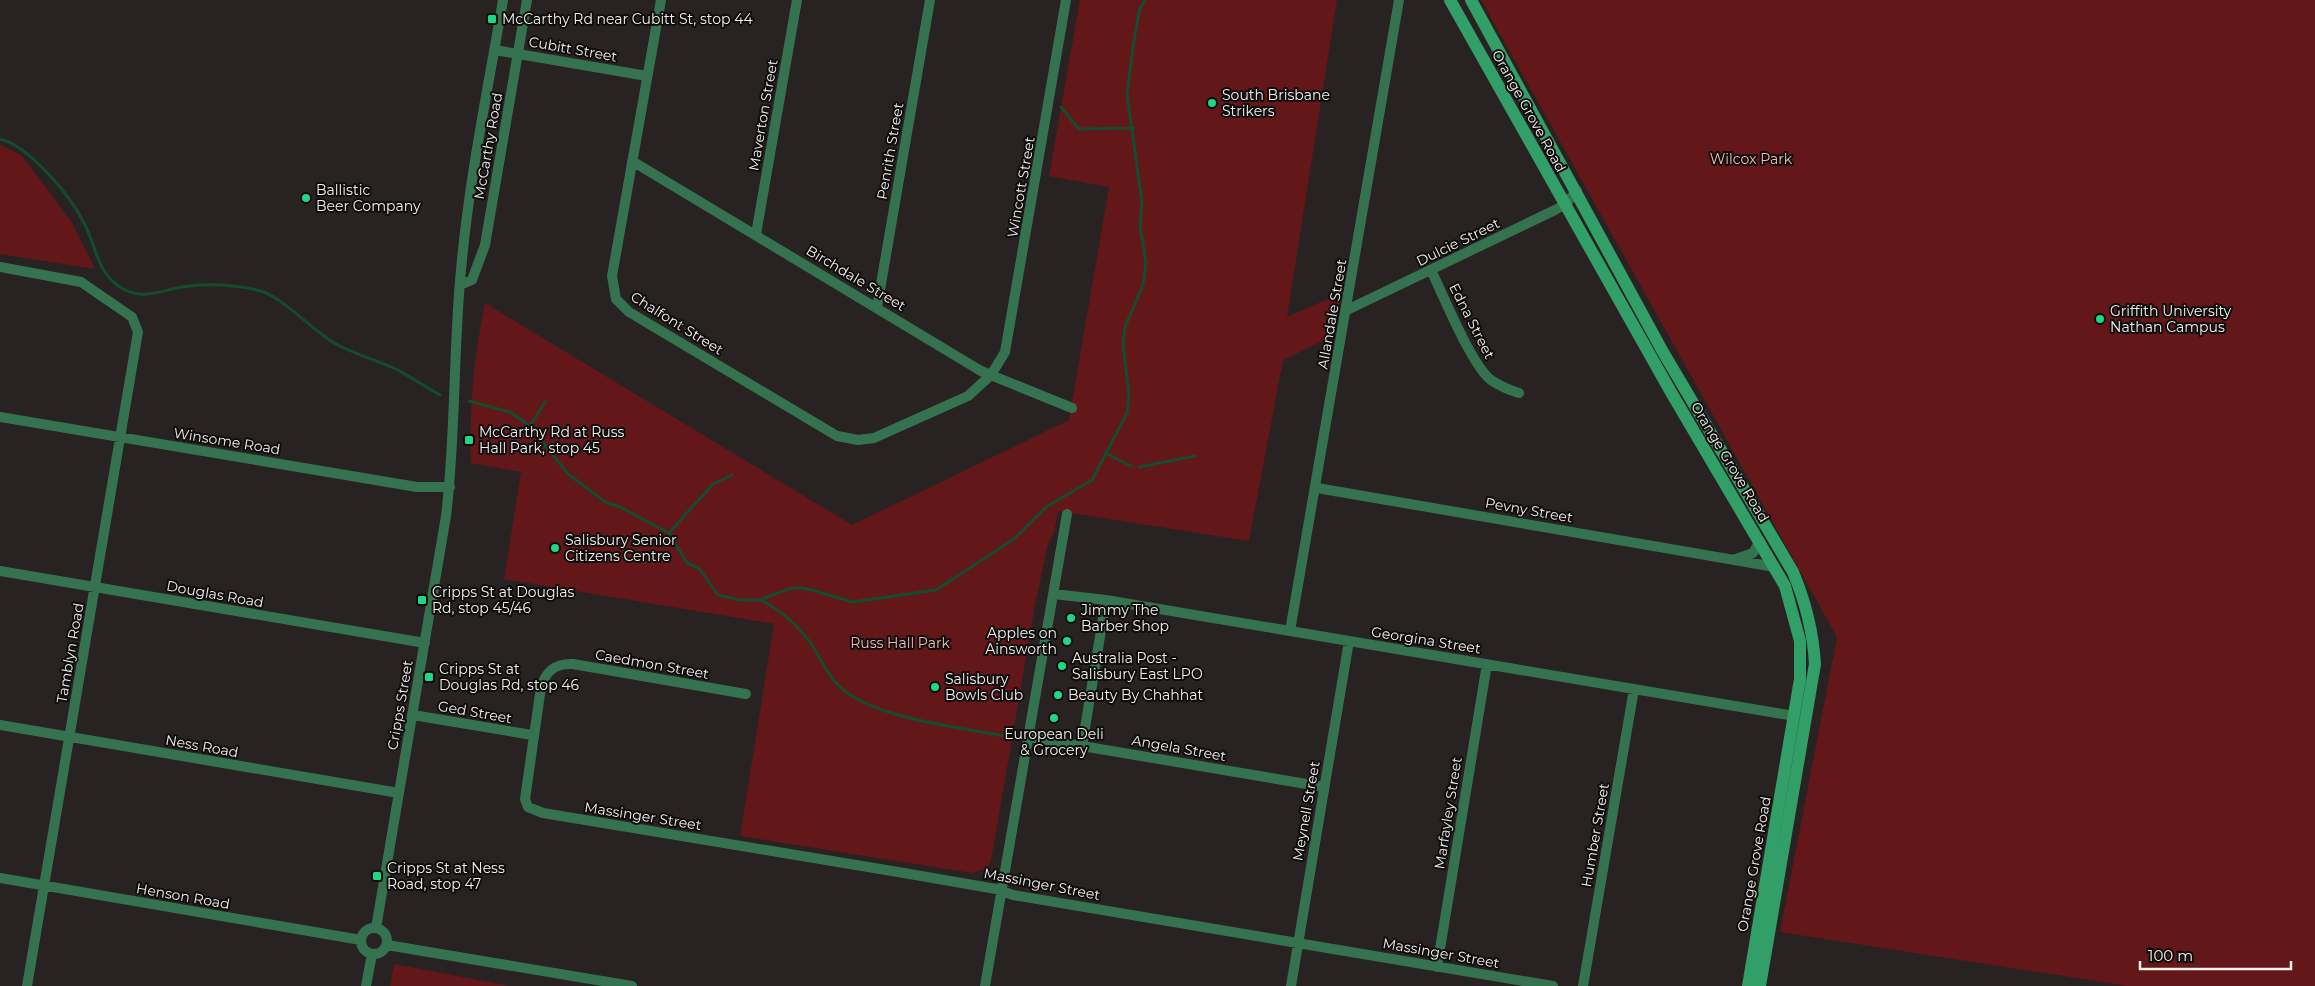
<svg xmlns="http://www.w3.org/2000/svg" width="2315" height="986" viewBox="0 0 2315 986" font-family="Montserrat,sans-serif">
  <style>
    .green { fill: #631719 }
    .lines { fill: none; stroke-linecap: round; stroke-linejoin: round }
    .stream { stroke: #134c2f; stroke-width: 3 }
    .minor { stroke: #357350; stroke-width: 10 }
    .secondary { stroke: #339f68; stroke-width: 12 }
    .poi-dot { fill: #1fd887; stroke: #0f0d0c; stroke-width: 2 }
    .labels { text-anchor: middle; stroke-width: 4; stroke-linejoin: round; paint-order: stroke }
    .poi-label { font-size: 14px; fill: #f4f0ef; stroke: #0f0d0c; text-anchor: start }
    .street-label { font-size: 14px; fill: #f4f0ef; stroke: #0f0d0c }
    .park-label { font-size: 14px; fill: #f0bab5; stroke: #0f0d0c }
  </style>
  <rect width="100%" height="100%" fill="#292222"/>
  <path class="green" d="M1080 0H1337L1287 317 1341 293 1333 336 1283 360 1249 541 1058 511 1054 533 1048 544 1035 605 991 861 987 868 972 873 740 836 774 624 504 579 521 472 471 463C469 408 474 356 485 303L852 525 1069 420 1109 187 1049 176Z
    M1481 0H2315V986H2128L1780 932 1837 637Z
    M0 144 22 156 71 221 95 269 0 254Z
    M394 964 510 986H390Z"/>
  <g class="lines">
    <path class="stream" d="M1061 107 1079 129 1133 128
      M0 139C29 146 71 196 84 223 96 245 96 269 117 285 140 302 158 291 182 287 207 283 234 285 257 290 282 295 314 333 338 345 357 355 379 361 398 370 412 378 426 387 440 395
      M469 401 510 412 530 426 568 474 607 503 618 506 669 533 687 563 699 568 718 595 740 600H760L791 588H804L853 602 936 590 1014 539 1046 507 1092 480 1127 413 1129 395 1123 344 1125 327 1143 285 1146 263 1140 226 1142 202 1127 94 1134 40 1140 8 1145 0
      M530 426 545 402
      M1106 453 1131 466
      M1139 467 1195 456
      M669 533 713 484 732 475
      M761 600C784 613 796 623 812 645 820 657 826 672 836 683 867 718 961 728 1006 736"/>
    <path class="minor" d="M661 0 612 276 616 299 629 312 837 436 858 440 874 438 968 396 991 375 1005 352 1066 0
      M495 50 647 76
      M632 161 981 371 1072 408
      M756 234 797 0
      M0 267 81 282 132 317 138 332 27 986
      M1431 270C1443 295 1472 366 1491 380 1500 386 1509 390 1519 393
      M460 285 472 280 485 245 527 0
      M877 307 930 0
      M1347 310 1555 210 1564 205 1577 191
      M0 417 417 487H450
      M1317 488 1775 567
      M1736 559 1753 553 1760 541
      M0 571 425 643
      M1054 594 1106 600 1794 716
      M1290 631 1399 0
      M746 694 573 664C555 663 546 671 541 687L525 799 528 807 543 813 898 872 996 889 1013 895 1553 986
      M413 715 532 735
      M0 725 399 793
      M1029 737 1324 787
      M1082 746 1106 600
      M0 878 361 940
      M361 941a13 13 0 1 1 26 0a13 13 0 1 1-26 0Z
      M376 928 446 516C456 434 453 352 461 270 469 179 488 89 503 0
      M387 945 632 986
      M1437 967 1487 664
      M366 986 372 954
      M985 986 1067 514
      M1291 986 1349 641
      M1583 986 1634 689"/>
    <path class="secondary" d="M1450 0 1672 394 1785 586 1800 641V679L1748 986
      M1471 0 1663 352 1793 572C1806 603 1813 631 1815 664L1760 986"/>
  </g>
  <g class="poi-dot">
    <rect x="487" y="14" width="10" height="10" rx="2.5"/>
    <circle cx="1212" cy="103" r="5"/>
    <circle cx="306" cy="198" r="5"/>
    <circle cx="2100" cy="319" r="5"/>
    <rect x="464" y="435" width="10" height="10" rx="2.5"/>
    <circle cx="555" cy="548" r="5"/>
    <rect x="417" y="595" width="10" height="10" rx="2.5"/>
    <circle cx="1071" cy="618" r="5"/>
    <circle cx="1067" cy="641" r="5"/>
    <circle cx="1062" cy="666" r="5"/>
    <rect x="424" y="672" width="10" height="10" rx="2.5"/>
    <circle cx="935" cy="687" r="5"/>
    <circle cx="1058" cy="695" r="5"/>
    <circle cx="1054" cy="718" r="5"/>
    <rect x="372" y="871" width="10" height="10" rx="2.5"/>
  </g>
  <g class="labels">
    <g class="poi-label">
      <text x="502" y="24">McCarthy Rd near Cubitt St, stop 44</text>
      <text x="1222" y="100">South Brisbane<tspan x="1222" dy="16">Strikers</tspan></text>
      <text x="316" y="195">Ballistic<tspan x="316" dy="16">Beer Company</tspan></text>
      <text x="2110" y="316">Griffith University<tspan x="2110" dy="16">Nathan Campus</tspan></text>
      <text x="479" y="437">McCarthy Rd at Russ<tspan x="479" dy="16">Hall Park, stop 45</tspan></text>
      <text x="565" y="545">Salisbury Senior<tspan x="565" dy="16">Citizens Centre</tspan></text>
      <text x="432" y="597">Cripps St at Douglas<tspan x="432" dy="16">Rd, stop 45/46</tspan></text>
      <text x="1081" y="615">Jimmy The<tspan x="1081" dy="16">Barber Shop</tspan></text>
      <text x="1057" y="638" text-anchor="end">Apples on<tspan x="1057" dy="16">Ainsworth</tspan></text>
      <text x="1072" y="663">Australia Post -<tspan x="1072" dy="16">Salisbury East LPO</tspan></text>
      <text x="439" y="674">Cripps St at<tspan x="439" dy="16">Douglas Rd, stop 46</tspan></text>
      <text x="945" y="684">Salisbury<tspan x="945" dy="16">Bowls Club</tspan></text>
      <text x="1068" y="700">Beauty By Chahhat</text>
      <text x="1054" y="739" text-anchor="middle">European Deli<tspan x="1054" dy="16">&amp; Grocery</tspan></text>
      <text x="387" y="873">Cripps St at Ness<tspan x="387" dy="16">Road, stop 47</tspan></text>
    </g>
    <g class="street-label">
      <text transform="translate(573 49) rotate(10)" y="5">Cubitt Street</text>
      <text transform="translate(1529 111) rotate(61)" y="5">Orange Grove Road</text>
      <text transform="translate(763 115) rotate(-80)" y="5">Maverton Street</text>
      <text transform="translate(488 146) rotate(-80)" y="5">McCarthy Road</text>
      <text transform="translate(890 151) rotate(-80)" y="5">Penrith Street</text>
      <text transform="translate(1021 187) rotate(-80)" y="5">Wincott Street</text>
      <text transform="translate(1458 242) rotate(-26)" y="5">Dulcie Street</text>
      <text transform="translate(856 278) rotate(31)" y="5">Birchdale Street</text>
      <text transform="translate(1332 314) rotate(-80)" y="5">Allandale Street</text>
      <text transform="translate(1472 321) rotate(63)" y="5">Edna Street</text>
      <text transform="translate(677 323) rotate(32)" y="5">Chalfont Street</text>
      <text transform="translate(227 441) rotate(9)" y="5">Winsome Road</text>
      <text transform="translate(1730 462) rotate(59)" y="5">Orange Grove Road</text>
      <text transform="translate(1529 510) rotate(10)" y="5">Pevny Street</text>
      <text transform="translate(215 594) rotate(10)" y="5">Douglas Road</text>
      <text transform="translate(1426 640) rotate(9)" y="5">Georgina Street</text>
      <text transform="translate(70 653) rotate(-80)" y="5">Tamblyn Road</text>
      <text transform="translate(652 664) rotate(10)" y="5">Caedmon Street</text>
      <text transform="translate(400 705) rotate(-80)" y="5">Cripps Street</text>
      <text transform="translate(475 712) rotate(10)" y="5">Ged Street</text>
      <text transform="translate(202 746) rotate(10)" y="5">Ness Road</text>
      <text transform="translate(1179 748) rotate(10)" y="5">Angela Street</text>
      <text transform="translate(1306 811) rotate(-80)" y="5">Meynell Street</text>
      <text transform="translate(1448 813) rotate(-81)" y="5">Marfayley Street</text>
      <text transform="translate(643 816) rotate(9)" y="5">Massinger Street</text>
      <text transform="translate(1595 835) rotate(-80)" y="5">Humber Street</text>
      <text transform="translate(1754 864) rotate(-80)" y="5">Orange Grove Road</text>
      <text transform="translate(1042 884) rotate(11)" y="5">Massinger Street</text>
      <text transform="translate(183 896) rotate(10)" y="5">Henson Road</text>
      <text transform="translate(1441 953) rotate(10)" y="5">Massinger Street</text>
    </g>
    <g class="park-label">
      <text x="1751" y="164">Wilcox Park</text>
      <text x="900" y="648">Russ Hall Park</text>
    </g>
  </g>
  <path d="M2140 961v8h151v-8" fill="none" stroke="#f4f0ef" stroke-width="2.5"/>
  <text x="2148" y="961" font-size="15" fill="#f4f0ef" stroke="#0f0d0c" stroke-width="4" paint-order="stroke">100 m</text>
</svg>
